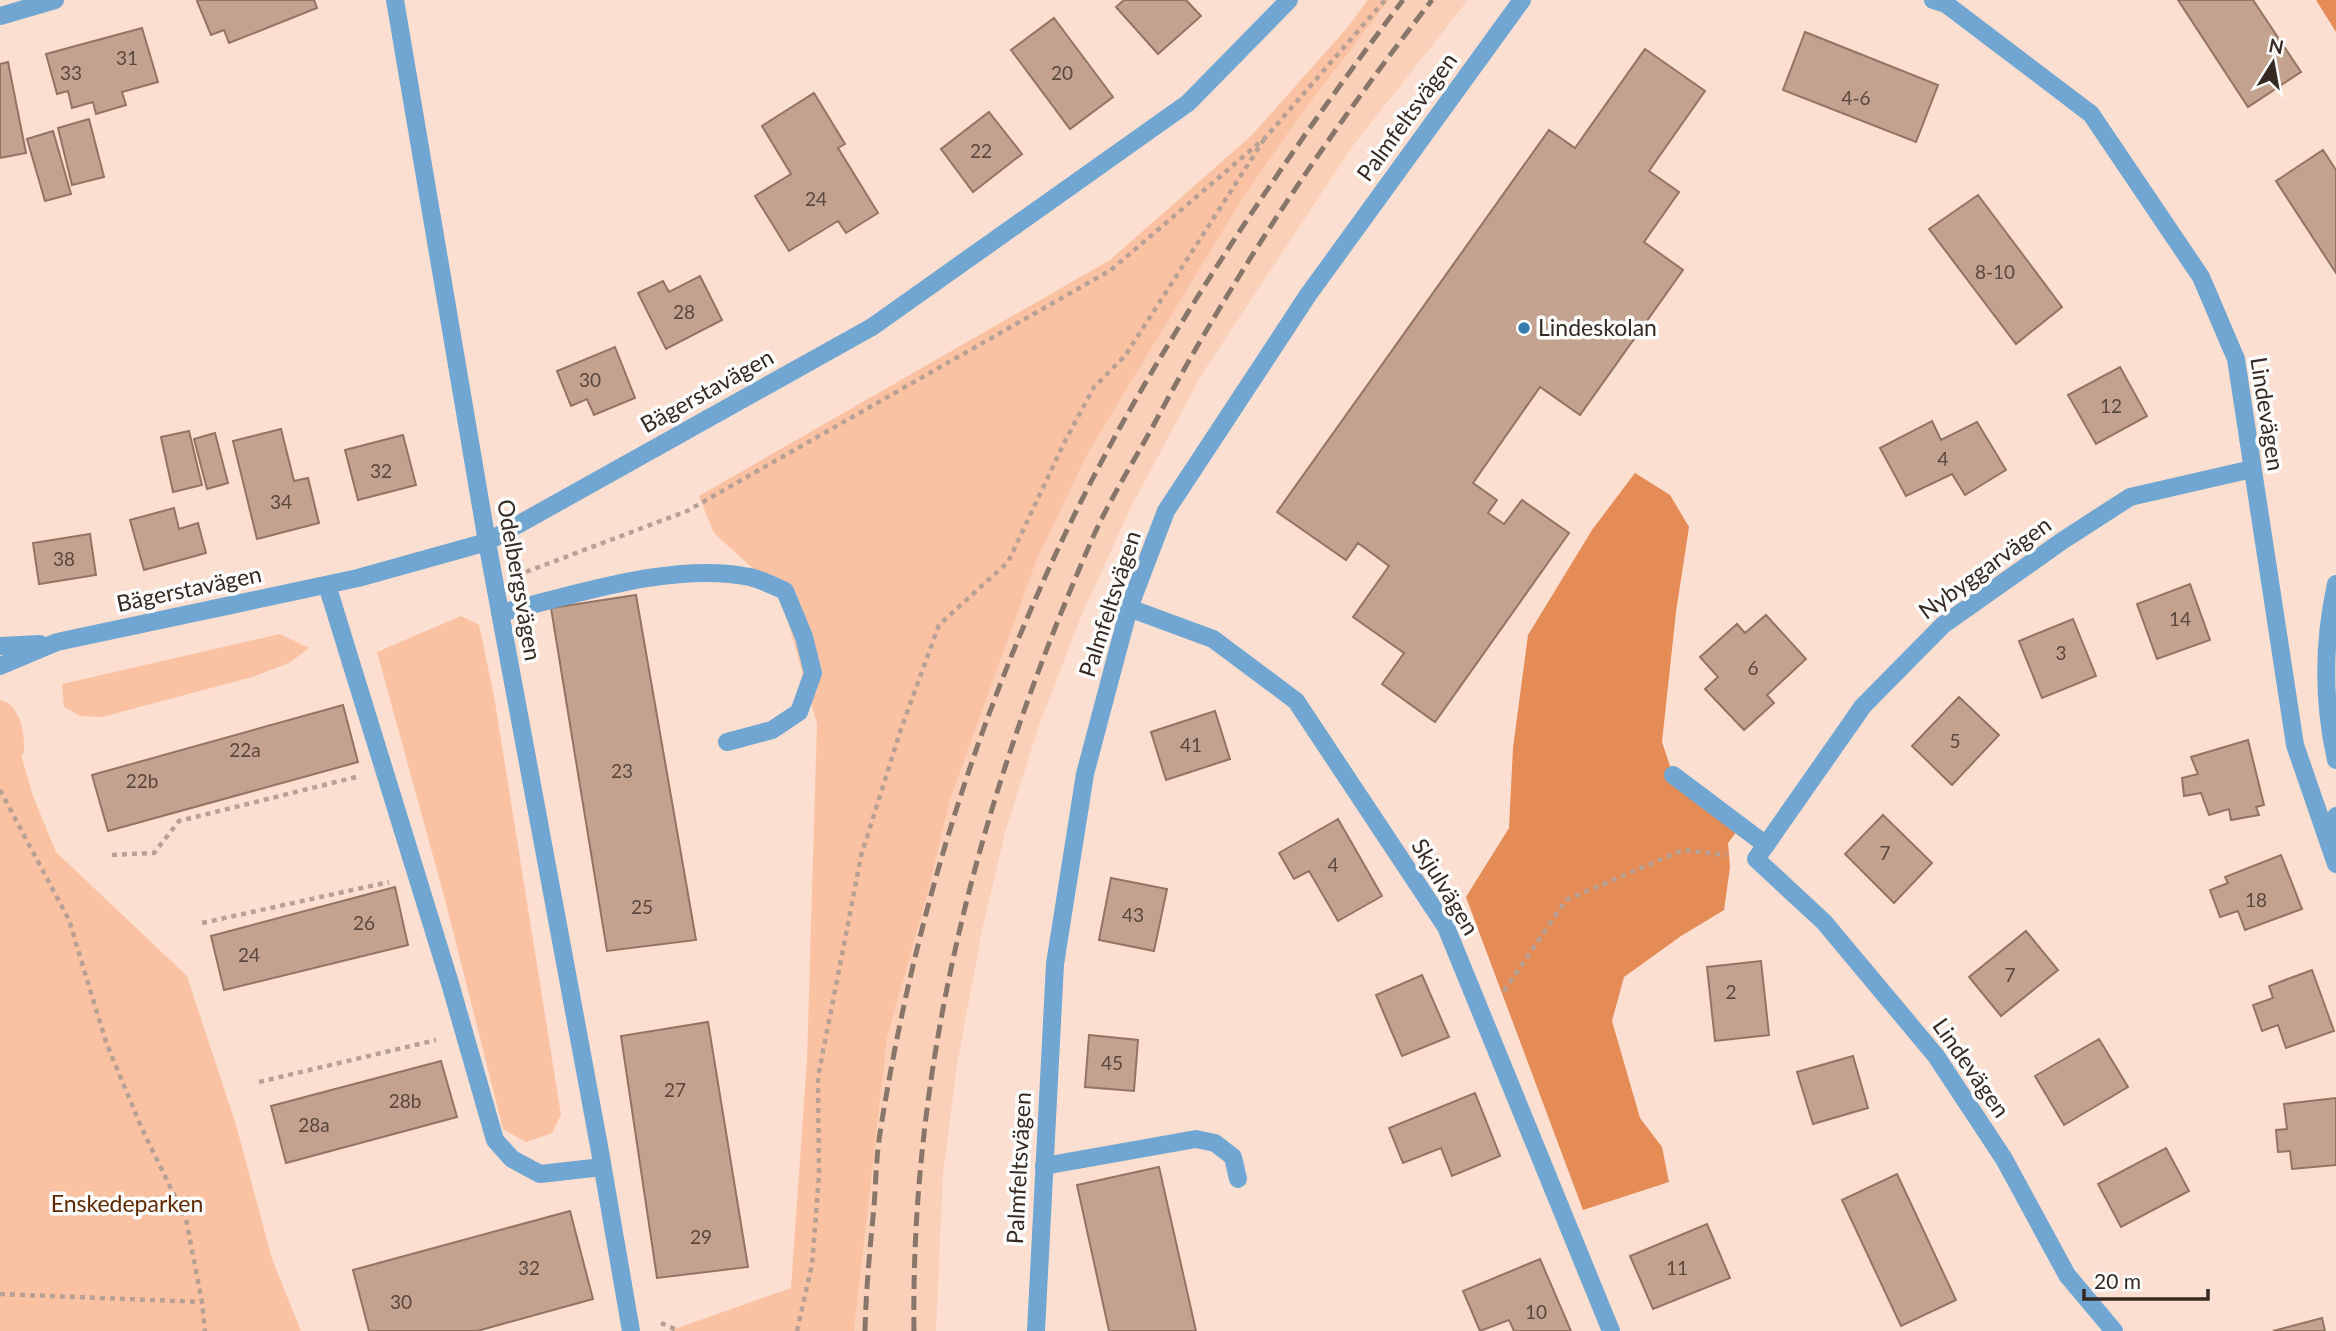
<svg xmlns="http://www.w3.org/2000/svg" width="2336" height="1331" viewBox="0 0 2336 1331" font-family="Lato,sans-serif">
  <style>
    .built { fill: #fad0b8 }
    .green { fill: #fac2a3 }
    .forest { fill: #e58b56 }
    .building { fill: #c4a290; stroke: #937463; stroke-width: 2 }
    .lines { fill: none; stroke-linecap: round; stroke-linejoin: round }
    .path { stroke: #b8a094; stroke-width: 4.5; stroke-dasharray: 5 5; stroke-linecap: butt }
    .service { stroke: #70a6d1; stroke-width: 18 }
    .minor { stroke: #70a6d1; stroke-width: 18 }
    .tertiary { stroke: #70a6d1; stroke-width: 18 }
    .rail { stroke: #89766b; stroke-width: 5; stroke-dasharray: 14 7; stroke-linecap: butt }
    .poi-dot { fill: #357cb1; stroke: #fff; stroke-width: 2.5 }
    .labels { text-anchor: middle; stroke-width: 7; stroke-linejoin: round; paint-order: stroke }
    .number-label { font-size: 19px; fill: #5a473d }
    .street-label { font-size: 23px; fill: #362921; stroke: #fff }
    .poi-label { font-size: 23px; fill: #362921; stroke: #fff; text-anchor: start }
    .park-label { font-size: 23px; fill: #602800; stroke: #fff }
  </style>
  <rect width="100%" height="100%" fill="#fcdfd0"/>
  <path class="built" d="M1389 0H1468L1352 147 1202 374 1131 507 1080 619 1039 725 1005 833 982 930 957 1065 943 1174 936 1331H854L875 1130 887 1038 927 896 950 800 1037 559 1088 453 1242 199 1304 110Z"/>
  <path class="green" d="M1368 0H1389L1304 110 1242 199 1088 453 1037 559 950 800 927 896 887 1038 854 1331H669L791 1288 807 1060 817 724 780 593 714 533 699 496 1110 260 1252 135 1347 28Z
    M461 616 479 625 494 696 561 1115 552 1133 526 1142 503 1129 444 896 377 652Z
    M280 634 309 648 289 663 252 677 102 717 80 716 64 707 62 684Z
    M0 700C21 705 25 734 24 753L21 755 33 796 56 852 187 976 236 1125 272 1259 301 1331H0Z"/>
  <path class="forest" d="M2316 0H2336V32Z
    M1635 473 1670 495 1689 527 1676 612 1662 742 1673 775 1741 826 1728 843 1730 867 1724 910 1681 936 1624 977 1612 1021 1640 1118 1662 1147 1669 1182 1583 1210 1466 897 1509 828 1513 748 1528 635 1592 530Z"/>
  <path class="building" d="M199 0H314L317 8 229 43 224 30 211 35 197 1Z
    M1124 0H1186L1201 16 1158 54 1116 7Z
    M2178 0H2253L2301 72 2248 107Z
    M1054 18 1113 97 1070 129 1011 50Z
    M142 28 158 82 122 92 126 105 96 114 93 102 72 108 68 91 57 94 46 54Z
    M1805 32 1938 85 1916 142 1783 90Z
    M1645 49 1705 91 1649 171 1679 192 1644 242 1683 270 1580 415 1540 387 1473 483 1497 500 1488 513 1504 524 1522 500 1569 533 1435 722 1382 684 1404 653 1353 617 1389 566 1358 543 1346 560 1277 512 1549 130 1575 148Z
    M8 62 26 153 0 158V64Z
    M814 93 845 144 838 148 878 213 846 233 838 221 789 251 755 196 791 174 762 126Z
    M989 112 1022 154 973 192 941 149Z
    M89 119 104 177 72 185 58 128Z
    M53 131 71 194 45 201 27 139Z
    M2323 150 2336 170V273L2276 181Z
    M1978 195 2062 307 2016 344 1929 229Z
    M700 276 722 320 666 349 638 293 663 281 669 292Z
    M615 347 635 398 594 415 587 399 571 406 557 371Z
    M2120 367 2147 416 2096 444 2068 395Z
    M1932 421 1941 440 1977 422 2006 470 1965 495 1952 474 1906 496 1880 448Z
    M281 429 294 481 308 478 319 523 257 539 233 441Z
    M189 431 202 485 173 492 161 437Z
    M215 433 228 483 207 489 194 439Z
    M403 435 416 485 358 500 345 450Z
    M174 508 179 529 198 523 206 553 144 570 130 520Z
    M90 534 96 575 39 584 33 543Z
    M2190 584 2210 640 2157 659 2137 604Z
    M636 595 696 940 607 951 551 608Z
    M1766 615 1806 659 1767 695 1774 703 1744 730 1705 689 1718 677 1700 657 1737 624 1745 633Z
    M2073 619 2096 676 2042 698 2019 641Z
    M1959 697 1999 735 1952 785 1912 746Z
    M343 705 358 762 108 831 92 775Z
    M1215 711 1230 759 1166 780 1151 732Z
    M2248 740 2264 805 2256 807 2259 815 2231 820 2229 809 2209 815 2201 793 2184 796 2182 778 2198 774 2191 757Z
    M1883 815 1932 863 1894 903 1845 854Z
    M1338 819 1382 896 1338 921 1309 871 1294 879 1279 853Z
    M2281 855 2302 909 2245 930 2238 911 2220 917 2210 890 2228 883 2225 877Z
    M1111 878 1167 889 1154 951 1099 940Z
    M395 887 408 945 224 990 211 936Z
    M2026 931 2058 970 2001 1016 1969 977Z
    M1761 961 1769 1035 1715 1041 1707 967Z
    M2312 970 2334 1031 2286 1048 2278 1025 2262 1031 2253 1005 2273 998 2269 986Z
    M1422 975 1449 1037 1402 1056 1376 995Z
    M708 1022 748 1267 657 1278 621 1036Z
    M1089 1035 1138 1040 1134 1091 1085 1087Z
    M2099 1039 2128 1087 2064 1125 2035 1076Z
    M1853 1056 1868 1108 1813 1124 1797 1072Z
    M441 1061 457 1117 286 1163 271 1106Z
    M1475 1093 1500 1156 1452 1176 1441 1148 1403 1163 1389 1128Z
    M2336 1098V1165L2292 1169 2290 1151 2278 1152 2276 1130 2287 1129 2284 1104Z
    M2166 1148 2189 1191 2121 1227 2098 1184Z
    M1159 1167 1196 1331H1109L1077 1185Z
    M1897 1174 1956 1300 1901 1326 1842 1200Z
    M570 1211 593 1299 477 1331H369L353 1270Z
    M1707 1224 1730 1278 1653 1309 1630 1256Z
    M1540 1259 1571 1331H1514L1509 1320 1480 1331 1463 1291Z
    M2322 1318 2325 1331H2273Z"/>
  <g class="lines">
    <path class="path" d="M526 572 687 511 1111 270 1265 138 1385 0
      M0 790 69 920 106 1042 142 1129 186 1219 202 1302 205 1331
      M112 855 154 853 179 821 356 777
      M202 923 389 882
      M1504 991 1566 900 1683 850 1727 855
      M259 1082 436 1040
      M0 1294 202 1302
      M661 1323 679 1331
      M797 1331 812 1265 819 1176 818 1077 841 960 861 856 901 729 939 625 1008 562 1065 441 1094 387 1125 356 1265 138"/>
    <path class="service" d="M2336 584C2323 643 2323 702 2336 760
      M500 613C575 595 674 561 750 577 762 580 774 586 785 591L804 637 813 673 799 712 772 730 727 742
      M1673 775 1766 845
      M2328 840 2336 816
      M1044 1166 1196 1139 1215 1143 1233 1157 1238 1179"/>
    <path class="minor" d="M395 0 487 542 599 1146 631 1331
      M1933 0 1946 4 2091 114 2201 277 2236 359 2295 745 2336 864
      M0 16 55 0
      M327 585 449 980 495 1140 512 1159 540 1174 602 1167
      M1129 608 1213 639 1296 701 1446 927 1611 1331
      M0 646 40 644
      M0 666 57 642 358 578 487 542 872 327 1188 103 1289 0
      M2114 1331 2067 1275 2004 1159 1936 1056 1824 922 1756 859 1863 706 1943 625 2062 541 2130 497 2252 469"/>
    <path class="tertiary" d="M1036 1331 1055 964 1085 774 1129 608 1166 511 1308 295 1522 0"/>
    <path class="rail" d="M865 1331C866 1289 870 1248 874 1207 876 1182 876 1158 880 1133 919 885 1001 641 1123 422 1206 275 1302 134 1403 0
      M914 1331C910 1060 982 791 1090 544 1107 504 1131 466 1152 428 1232 277 1327 135 1432 0"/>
  </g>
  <circle class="poi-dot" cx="1524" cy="328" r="7"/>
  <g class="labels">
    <g class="number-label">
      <text x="127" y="65">31</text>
      <text x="71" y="80">33</text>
      <text x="1062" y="80">20</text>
      <text x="1856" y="105">4-6</text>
      <text x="981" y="158">22</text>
      <text x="816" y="206">24</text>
      <text x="1995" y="279">8-10</text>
      <text x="684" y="319">28</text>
      <text x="590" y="387">30</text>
      <text x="2111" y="413">12</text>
      <text x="1943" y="466">4</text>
      <text x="381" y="478">32</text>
      <text x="281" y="509">34</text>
      <text x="64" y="566">38</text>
      <text x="2180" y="626">14</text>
      <text x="2061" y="660">3</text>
      <text x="1753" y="675">6</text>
      <text x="1955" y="748">5</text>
      <text x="1191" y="752">41</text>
      <text x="245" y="757">22a</text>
      <text x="622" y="778">23</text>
      <text x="142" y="788">22b</text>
      <text x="1885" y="860">7</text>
      <text x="1333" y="872">4</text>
      <text x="2256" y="907">18</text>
      <text x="642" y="914">25</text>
      <text x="1133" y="922">43</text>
      <text x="364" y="930">26</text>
      <text x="249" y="962">24</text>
      <text x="2010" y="982">7</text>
      <text x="1731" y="999">2</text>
      <text x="1112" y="1070">45</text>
      <text x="675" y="1097">27</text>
      <text x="405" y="1108">28b</text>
      <text x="314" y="1132">28a</text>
      <text x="701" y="1244">29</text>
      <text x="529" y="1275">32</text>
      <text x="1677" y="1275">11</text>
      <text x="401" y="1309">30</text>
      <text x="1536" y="1319">10</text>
    </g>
    <g class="street-label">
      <text transform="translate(1407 117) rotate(-54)" y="8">Palmfeltsvägen</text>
      <text transform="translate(707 391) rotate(-29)" y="8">Bägerstavägen</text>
      <text transform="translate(2267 414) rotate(81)" y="8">Lindevägen</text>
      <text transform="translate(1985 568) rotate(-36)" y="8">Nybyggarvägen</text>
      <text transform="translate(519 580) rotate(80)" y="8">Odelbergsvägen</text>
      <text transform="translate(189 589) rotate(-12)" y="8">Bägerstavägen</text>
      <text transform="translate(1110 604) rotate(-72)" y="8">Palmfeltsvägen</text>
      <text transform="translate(1445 887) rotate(59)" y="8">Skjulvägen</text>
      <text transform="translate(1971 1068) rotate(55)" y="8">Lindevägen</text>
      <text transform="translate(1019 1168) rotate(-87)" y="8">Palmfeltsvägen</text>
    </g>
    <g class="poi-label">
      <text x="1538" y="336">Lindeskolan</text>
    </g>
    <g class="park-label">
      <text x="127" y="1212">Enskedeparken</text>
    </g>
  </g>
  <g transform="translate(2273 63) rotate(11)" stroke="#ffffff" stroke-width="5" paint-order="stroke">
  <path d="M0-5L12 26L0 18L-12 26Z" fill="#362921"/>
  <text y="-10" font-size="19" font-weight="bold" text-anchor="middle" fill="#362921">N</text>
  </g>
  <path d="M2084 1289v10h124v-10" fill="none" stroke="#362921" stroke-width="3.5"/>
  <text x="2094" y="1289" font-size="21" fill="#362921" stroke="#ffffff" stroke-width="5" paint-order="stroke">20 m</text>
</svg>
